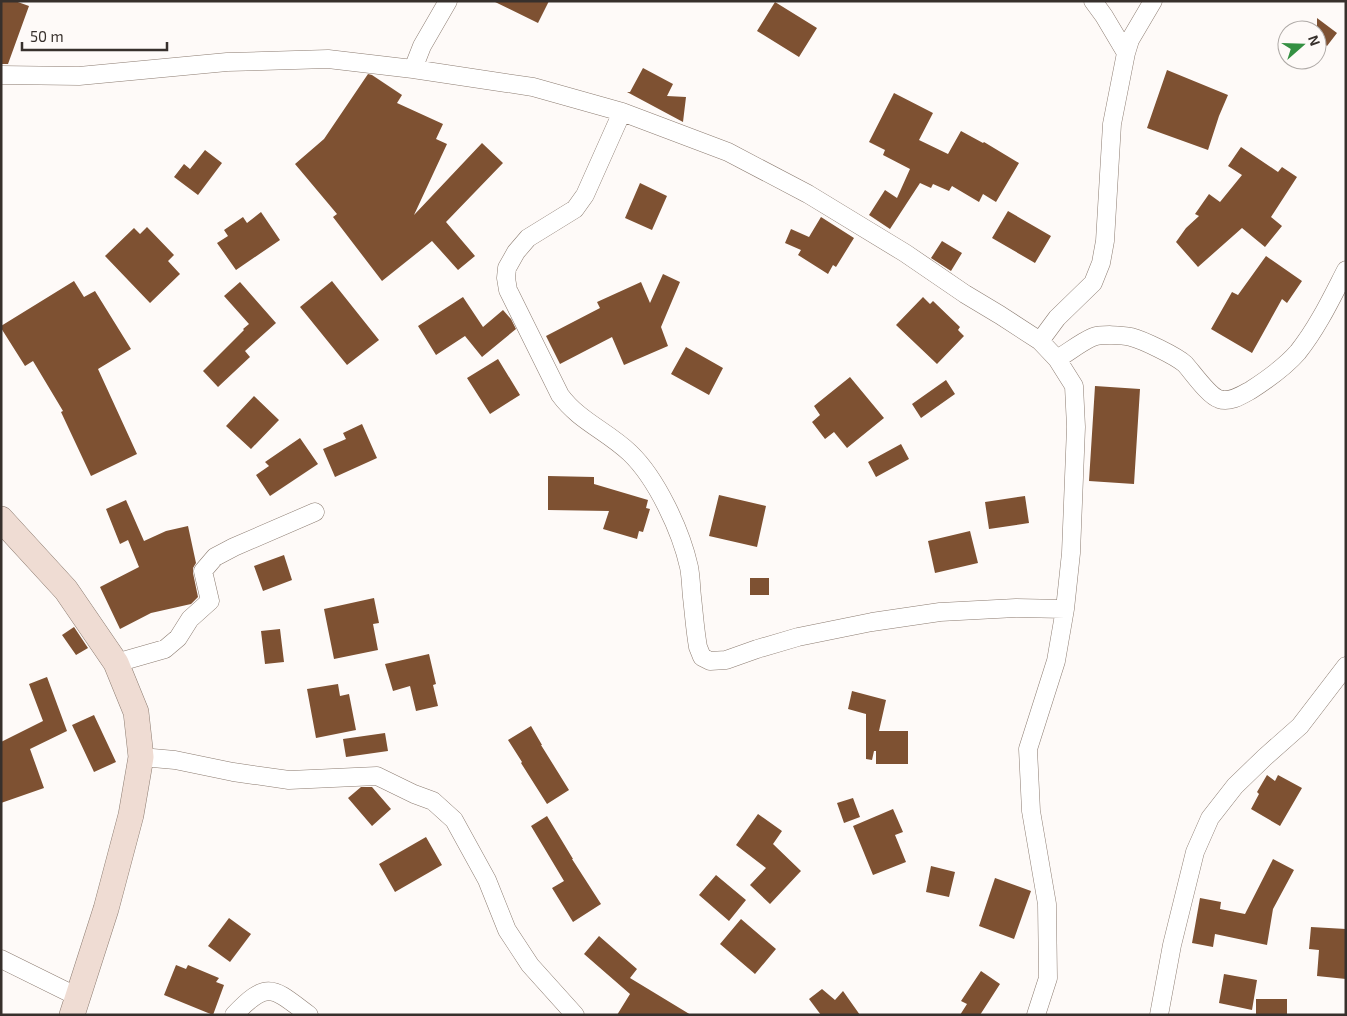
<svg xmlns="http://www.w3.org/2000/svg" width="1347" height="1016" viewBox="0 0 1347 1016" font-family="'Exo 2',sans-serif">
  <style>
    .building { fill: #7e5132 }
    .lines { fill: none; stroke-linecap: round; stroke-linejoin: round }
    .minor-casing { stroke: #8c7c71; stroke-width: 19 }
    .secondary-casing { stroke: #8c7c71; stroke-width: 26 }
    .minor { stroke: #fff; stroke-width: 18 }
    .secondary { stroke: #efdcd3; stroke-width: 25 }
  </style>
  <rect width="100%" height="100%" fill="#fefaf8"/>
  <path class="building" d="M1 1H15L29 6 8 64H1Z
    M493 1H549L538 23Z
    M775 2 817 28 799 57 757 31Z
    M1317 18 1337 33 1327 46 1317 39Z
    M643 68 673 84 667 96 686 97 683 122 627 92H630Z
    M1167 70 1228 95 1219 116 1208 150 1147 128Z
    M368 74 372 75 402 95 397 103 443 124 436 139 447 144 414 215 482 143 503 163 446 222 475 256 458 270 432 241 382 281 333 217 337 214 295 164 324 139Z
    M894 93 933 113 919 140 948 154 961 131 983 143 984 142 1019 163 996 202 983 194 979 202 952 186 949 191 933 184 931 188 920 183 890 229 869 215 885 190 897 198 910 169 883 155 885 150 869 142Z
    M1241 147 1278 172 1282 167 1297 177 1271 217 1282 226 1265 247 1242 228 1198 267 1176 242 1186 228 1199 216 1195 214 1209 194 1220 202 1242 175 1228 166Z
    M205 150 222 163 198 195 174 177 184 164 190 169Z
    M640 183 667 196 652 230 625 218Z
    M1008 211 1051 236 1035 263 992 238Z
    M261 212 280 240 236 270 217 243 228 236 224 230 243 217 247 223Z
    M821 217 854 238 836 267 833 265 828 274 798 255 801 250 785 243 791 229 809 237Z
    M147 227 174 255 168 261 180 274 150 303 105 256 134 228 140 234Z
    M942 241 962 253 951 271 931 258Z
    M1266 256 1302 281 1287 303 1282 299 1252 353 1211 329 1232 292 1238 295Z
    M663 274 680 282 661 327 668 346 624 365 612 337 560 364 546 336 600 308 597 302 641 282 650 303Z
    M74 281 84 297 95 291 131 349 98 369 137 454 91 476 61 412 63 411 33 361 25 366 1 328V326Z
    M332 281 379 340 347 365 300 307Z
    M240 282 276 323 245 351 250 357 218 387 203 371 244 330 243 329 249 324 224 296Z
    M463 297 483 327 503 310 511 319 516 329 482 357 465 336 436 355 418 326Z
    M923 297 930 304 933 301 960 327 958 330 964 336 937 364 896 325Z
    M686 347 723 368 709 395 671 374Z
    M498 359 520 395 490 414 467 378Z
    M850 377 884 418 847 448 834 432 825 439 812 422 820 415 814 406Z
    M946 380 955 394 921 418 912 404Z
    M1095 386 1140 389 1134 484 1089 481Z
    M254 396 279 420 251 449 226 426Z
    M362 424 377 458 335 477 323 449 346 439 343 433Z
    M300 438 318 464 270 496 256 475 269 466 265 462Z
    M901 444 909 459 876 477 868 462Z
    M548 476 594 477V484L648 500 646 508 650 509 643 532 639 531 637 539 603 529 609 511 548 510Z
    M719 495 766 506 757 547 709 536Z
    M1025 496 1029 523 989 529 985 502Z
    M126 500 144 541 166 531 188 526 196 563 193 568V573L198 597 191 604 151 613 120 629 100 587 139 567 128 540 120 544 106 509Z
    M970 531 978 563 935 573 928 541Z
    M284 555 292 580 263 591 254 566Z
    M750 578H769V595H750Z
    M374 598 379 623 373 624 378 650 334 659 324 609Z
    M74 627 88 648 76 655 62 635Z
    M280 629 284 662 265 664 261 631Z
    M429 654 436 684 433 685 438 706 416 711 410 686 393 691 385 664Z
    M47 677 67 731 30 749 44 788 1 803V742L43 721 29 684Z
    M338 684 340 696 349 694 356 730 316 738 307 689Z
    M852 691 886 700 879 731H908V764H876V751H874L872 760 866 759V714L848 709Z
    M94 715 116 762 94 772 72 725Z
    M531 726 542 745H541L569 790 547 804 521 763 522 762 508 740Z
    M385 733 388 751 346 757 343 739Z
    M1267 775 1275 781 1278 775 1302 788 1280 826 1251 809 1259 794 1257 792Z
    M361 787H372L391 809 372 826 348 798Z
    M853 798 860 817 844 823 837 803Z
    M893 809 903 832 895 835 906 862 873 875 853 826Z
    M758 814 782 831 773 844 801 871 770 904 750 885 766 868 736 845Z
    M547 816 573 859H572L601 904 573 922 552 888 564 881 531 826Z
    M426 837 442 865 395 892 379 864Z
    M1273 859 1294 870 1273 909 1267 945 1215 934 1213 947 1192 943 1200 898 1221 902 1220 909 1245 914Z
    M931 866 955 872 949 897 926 892Z
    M716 875 746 900 729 921 699 895Z
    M995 878 1031 891 1014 939 979 926Z
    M229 918 251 934 230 962 208 946Z
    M741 919 776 949 755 974 720 944Z
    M1311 927 1346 929V979L1317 976 1319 950 1309 949Z
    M599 936 637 969 630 978 691 1015H617L630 994 584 954Z
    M176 965 186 969 188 965 219 978 216 982 224 985 213 1015 164 995Z
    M981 971 1000 984 980 1015H960L967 1004 961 1001Z
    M1224 974 1257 980 1252 1010 1219 1003Z
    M822 989 835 1000 843 991 860 1015H821L809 999Z
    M1256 999H1287V1015H1256Z"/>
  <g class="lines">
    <defs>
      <path id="minor" d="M1093 1 1104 16 1126 53
        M413 69 422 46 448 1
        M1 75 79 76 227 62 328 59 413 69 533 87 622 112 728 152 808 194 905 253 965 294 1000 315 1040 341 1057 359 1074 386 1076 427 1071 553 1065 609 1056 661 1028 749 1031 811 1047 904 1048 978 1036 1015
        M622 112 585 195 575 209 528 238 516 252 507 268 506 278 508 290 560 395C579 421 607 431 630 453 657 479 681 531 689 567 691 577 691 588 692 597 694 614 695 630 698 647L702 657 710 661 726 660 757 649 798 637 872 622 940 612 1016 608 1065 609
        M1040 341 1057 318 1093 283 1101 263 1105 241 1112 124 1126 53 1130 40 1153 1
        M1057 359C1069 352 1081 342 1093 337 1102 334 1122 335 1131 337 1143 340 1176 356 1185 364 1193 373 1209 396 1219 399 1230 403 1242 395 1251 390 1268 379 1285 367 1298 352 1318 327 1332 297 1346 270
        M116 663 165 649 178 638 190 619 210 601 203 571 215 557 234 547 315 512
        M141 757 175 760 233 772 289 780 377 776 414 794 433 801 454 820 487 880 507 930 530 965 575 1015
        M1 959 78 997
        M234 1015C268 979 273 988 309 1015
        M1159 1015 1172 945 1195 852 1210 818 1235 786 1265 757 1300 726 1346 666"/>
      <path id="secondary" d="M1 519 66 590 116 663 136 712 141 757 131 815 106 909 72 1015"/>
    </defs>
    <use href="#minor" class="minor-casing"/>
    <use href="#secondary" class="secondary-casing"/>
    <use href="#minor" class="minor"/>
    <use href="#secondary" class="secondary"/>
  </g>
  <rect width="1347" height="1016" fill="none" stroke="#37302c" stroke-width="5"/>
  <g transform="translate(1302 45) rotate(70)"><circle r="24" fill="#fefaf8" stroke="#aea9a6"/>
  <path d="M0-4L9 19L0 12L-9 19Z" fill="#349042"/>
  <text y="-8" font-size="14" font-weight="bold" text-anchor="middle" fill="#37302c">N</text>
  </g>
  <path d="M22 42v8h145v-8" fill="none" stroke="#37302c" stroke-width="2.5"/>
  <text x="30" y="42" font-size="15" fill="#37302c" stroke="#fefaf8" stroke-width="4" paint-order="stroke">50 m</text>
</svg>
